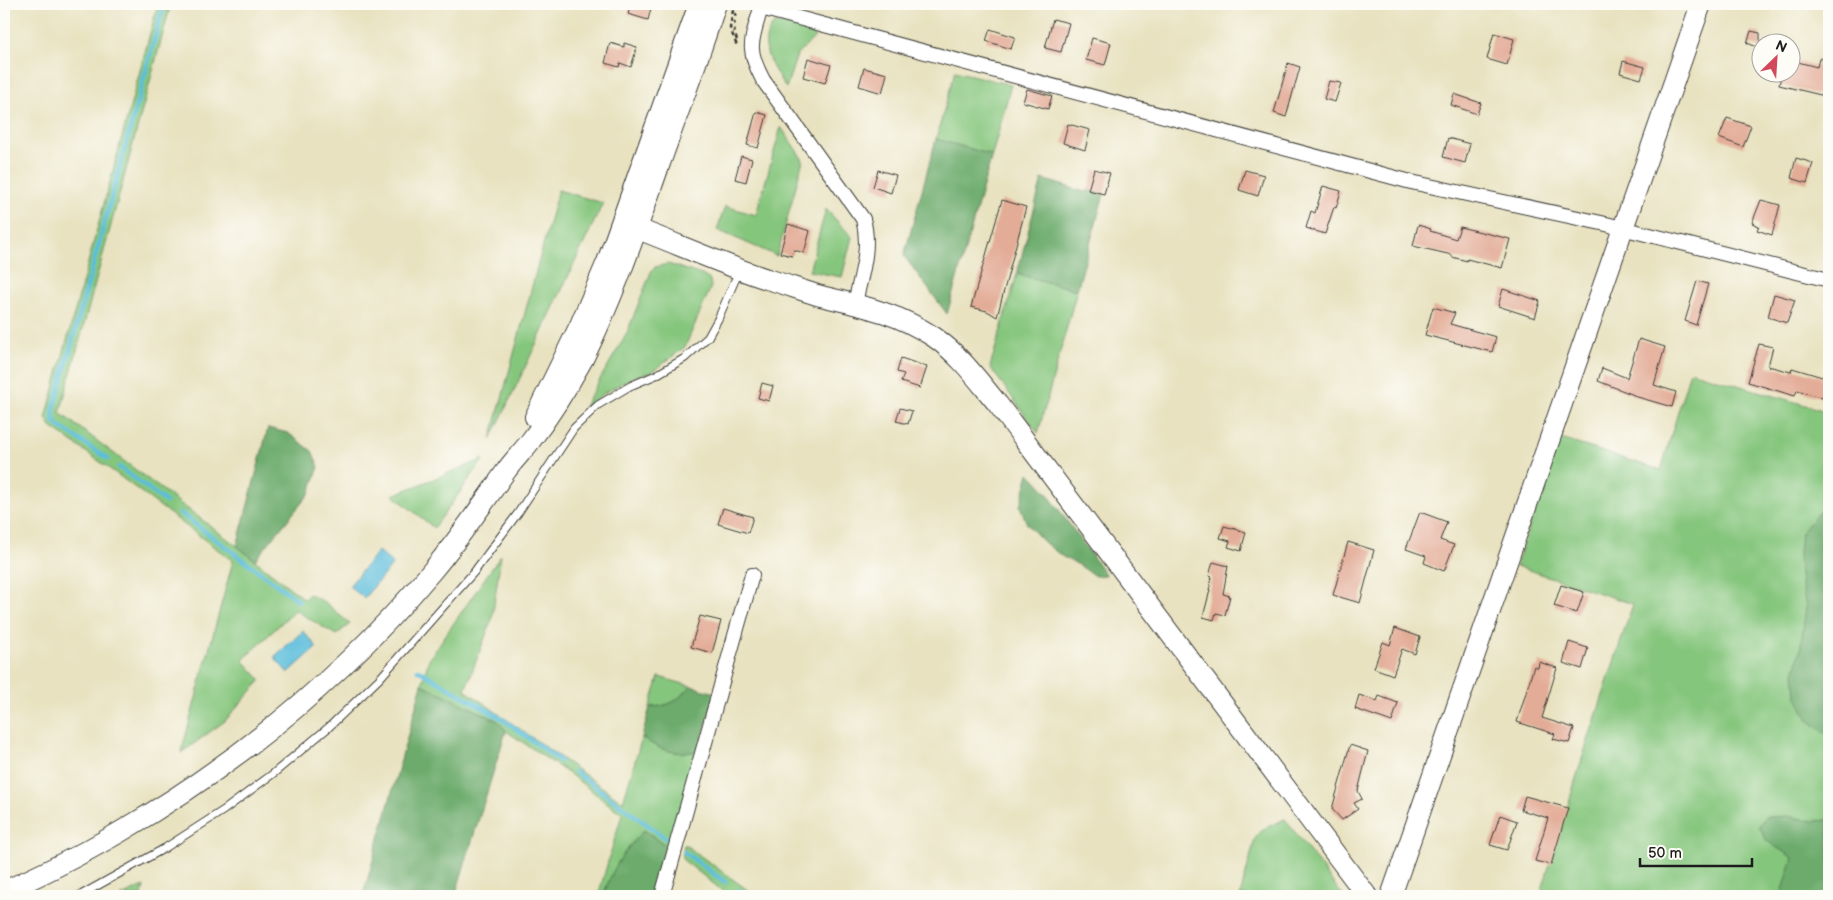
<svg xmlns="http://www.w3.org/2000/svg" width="1833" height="900" viewBox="0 0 1833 900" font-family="'Balsamiq Sans',sans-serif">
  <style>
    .green { fill: #85c67d; stroke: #50714c }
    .forest { fill: #6cab6c; stroke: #446444 }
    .water { fill: #5cbedb; stroke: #3c6d7c }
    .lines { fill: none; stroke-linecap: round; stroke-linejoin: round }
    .stream { stroke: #5cbedb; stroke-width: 4.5 }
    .building { fill: #e3ac97 }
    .lane-casing { stroke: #3b3a35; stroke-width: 9 }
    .street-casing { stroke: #3b3a35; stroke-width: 16 }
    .secondary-casing { stroke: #3b3a35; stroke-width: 22 }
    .path { stroke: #3b3a35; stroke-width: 2.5; stroke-dasharray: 4 4; stroke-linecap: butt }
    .lane { stroke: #fff; stroke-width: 7 }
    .street { stroke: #fff; stroke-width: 14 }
    .secondary { stroke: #fff; stroke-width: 20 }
  </style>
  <rect width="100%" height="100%" fill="#fdfcf7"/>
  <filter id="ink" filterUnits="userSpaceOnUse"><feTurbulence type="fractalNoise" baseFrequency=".02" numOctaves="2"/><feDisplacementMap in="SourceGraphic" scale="10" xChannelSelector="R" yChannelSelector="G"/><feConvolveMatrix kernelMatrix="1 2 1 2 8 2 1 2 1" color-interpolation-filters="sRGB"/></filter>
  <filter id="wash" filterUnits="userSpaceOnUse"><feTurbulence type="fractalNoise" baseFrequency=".0096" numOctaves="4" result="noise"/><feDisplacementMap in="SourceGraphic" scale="20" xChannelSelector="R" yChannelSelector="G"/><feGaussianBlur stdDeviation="1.12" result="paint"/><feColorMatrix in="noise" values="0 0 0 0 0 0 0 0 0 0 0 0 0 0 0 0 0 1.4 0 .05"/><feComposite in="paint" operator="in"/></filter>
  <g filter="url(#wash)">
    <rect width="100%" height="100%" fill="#e8e2c0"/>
    <path class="green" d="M158 4H171L60 413 237 546 304 599 309 594 326 603 350 624 336 635 295 610 243 660 261 680 225 721 181 753 233 561 110 469 51 427 46 418Z
      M774 24H785L811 30 814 33 815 37 797 55 786 88C775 71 754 44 774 24Z
      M955 71 1011 85 992 155 936 139Z
      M781 127 803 160 777 256 717 230 725 206 756 215Z
      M558 190 603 203 491 439Z
      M826 209 852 237 842 277 809 271Z
      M668 264 702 275 710 280 711 287 685 347 652 372 633 377 606 392 583 408 626 335 651 272 655 267Z
      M1017 274 1077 290 1038 433 990 367Z
      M1690 371 1829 412V420L1824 436 1829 438V896H1540L1582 759 1633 604 1516 566 1558 438 1661 470Z
      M484 459 434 528 393 495Z
      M501 555 492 619 465 690 623 802 642 737C660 751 676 755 699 751L671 849 644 830C623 851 613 868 603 896H598L622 814 571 775 506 731 498 721 422 684 429 659Z
      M659 677 691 686C676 701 672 706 650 707Z
      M1285 819 1343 896H1240L1255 839 1261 830Z
      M684 844 756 896H729L682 859Z
      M144 886 142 896H121Z"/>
    <path class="forest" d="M936 139 992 155 947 314 904 256Z
      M1042 179 1085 192 1088 190 1104 194 1077 290 1017 274Z
      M268 428 288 433 312 451 319 467 309 494 255 560 237 546Z
      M1029 473 1044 489 1106 575 1095 576 1079 565 1063 557 1045 543 1027 524 1020 506Z
      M1829 500V736L1808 720 1796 695 1794 673 1800 652 1806 607 1800 576 1799 552 1801 533Z
      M422 684 498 721 506 731 455 896H363Z
      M691 686 715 693 699 751C676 755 660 751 642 737L650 707C672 706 676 701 691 686Z
      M1787 816 1813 821 1829 820V896H1781L1793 858 1767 841 1759 826 1765 817Z
      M644 830 671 849 659 896H603C613 868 623 851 644 830Z"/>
    <path class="water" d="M378 551 393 564 364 598 349 586Z
      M303 631 317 647 288 673 274 657Z"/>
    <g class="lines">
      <path class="stream" d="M108 459 60 427 54 421 53 412 164 4
        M119 467 166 502
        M180 513 299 601
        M418 670 501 718 560 761
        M575 772 671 842
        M684 852 725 882
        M738 891 745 896"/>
    </g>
    <g id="blocks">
      <path class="building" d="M631 4H652L648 20 628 14Z
        M1053 19 1069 23 1061 52 1045 48Z
        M990 29 1015 37 1011 49 986 41Z
        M1751 31 1760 33V48L1747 43Z
        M1494 33 1514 39 1507 65 1487 59Z
        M1092 38 1111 43 1105 65 1086 60Z
        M610 43 624 47V43L637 47 631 67 620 63 619 67 605 63Z
        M808 58 831 65 825 83 803 77Z
        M1819 58 1829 60V97L1779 85 1782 72H1790V60L1817 67Z
        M1623 61 1645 67 1641 79 1620 73Z
        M1288 63 1300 67 1286 117 1274 113Z
        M864 68 887 74 882 93 859 86Z
        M1329 81 1341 83 1335 102 1324 99Z
        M1027 89 1052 96 1048 109 1023 102Z
        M1454 94 1481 103 1477 114 1451 105Z
        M756 112 767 115 758 148 747 145Z
        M1727 118 1751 126 1743 147 1719 138Z
        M1068 124 1090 130 1085 150 1063 143Z
        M1448 138 1470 144 1465 163 1443 157Z
        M741 156 752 159 746 182 735 179Z
        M1796 158 1813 163 1807 183 1791 178Z
        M1094 169 1110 173 1104 194 1088 190Z
        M878 170 896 175 891 193 873 187Z
        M1245 170 1264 175 1258 196 1239 190Z
        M1323 186 1341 191 1336 208 1334 207 1325 234 1306 228 1311 211 1315 213Z
        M1002 200 1026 207 997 317 987 311 971 307Z
        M1761 200 1780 205 1772 235 1757 230 1759 226 1752 223Z
        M788 224 810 231 804 253 794 250 792 256 780 253Z
        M1418 225 1431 229 1430 231 1456 239 1460 227 1510 239 1502 268 1467 259V261L1452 257V255L1413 246Z
        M1697 281 1708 284 1696 325 1685 321Z
        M1503 289 1540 301 1535 318 1498 306Z
        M1774 294 1795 300 1787 323 1768 317Z
        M1433 307 1455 313 1450 324 1496 337 1492 352 1425 335Z
        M1639 339 1665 347 1654 385 1676 392 1672 407 1634 396V395L1598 381 1602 368 1627 378Z
        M1759 344 1773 347 1768 366 1791 372 1792 368 1829 379V400L1797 390 1795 396 1748 382Z
        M901 358 927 367 920 388 901 382 904 374 897 372Z
        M762 383 773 386 769 401 758 398Z
        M900 408 912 411 908 424 896 421Z
        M723 508 753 517 748 533 718 524Z
        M1420 512 1447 522 1440 540 1454 545 1444 571 1424 563 1426 556 1406 549Z
        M1224 526 1246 532 1241 551 1228 547 1230 541 1220 538Z
        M1348 542 1374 550 1360 603 1333 595Z
        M1213 562 1228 566 1223 594 1230 596 1225 615 1216 613 1214 620 1203 617 1210 590H1209L1212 577 1209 576Z
        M1561 585 1584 592 1577 613 1554 606Z
        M700 616 721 621 712 653 691 647Z
        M1395 628 1420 637 1415 654 1402 649 1393 675 1374 668 1383 642 1390 645Z
        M1569 642 1588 648 1582 669 1563 663Z
        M1539 662 1557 668 1542 718 1574 728 1569 743 1553 739 1555 734 1517 722 1534 666 1538 668Z
        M1359 695 1377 701 1379 696 1398 703 1392 722 1355 709Z
        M1350 745 1368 751 1358 791 1362 799 1354 803 1358 809 1342 820 1332 809Z
        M1525 796 1568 808 1551 865 1535 861 1548 818 1521 810Z
        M1500 815 1517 821 1507 850 1490 845Z"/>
    </g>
  </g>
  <g filter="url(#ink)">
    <use href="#blocks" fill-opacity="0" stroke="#3b3a35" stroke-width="1"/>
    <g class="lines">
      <defs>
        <path id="lane" d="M79 896 165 848 224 810 274 773 329 727 380 678 474 572 518 513 574 428 598 405 630 386 656 375 685 358 708 337 718 319 739 271"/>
        <path id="street" d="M855 303C861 275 871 248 863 219L763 80C746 48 751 42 761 8L1411 182 1606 224 1829 280
          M662 896 752 575"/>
        <path id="secondary" d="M622 223C671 241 718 263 767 279 785 284 803 291 821 296 863 306 898 313 934 337 960 355 977 379 997 403L1367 896
          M535 417 580 325 607 262 699 4
          M4 891C44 874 82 854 120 832 238 763 344 676 432 571 459 539 482 505 506 471 513 461 521 453 529 443 549 417 567 388 583 359 614 297 636 231 659 166 678 112 699 58 716 4
          M1391 896 1701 4"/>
      </defs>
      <use href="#lane" class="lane-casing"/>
      <use href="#street" class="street-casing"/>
      <use href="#secondary" class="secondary-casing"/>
      <path class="path" d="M733 6 736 9C735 21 732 29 737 40
        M733 10 730 28 737 46"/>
      <use href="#lane" class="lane"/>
      <use href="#street" class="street"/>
      <use href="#secondary" class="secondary"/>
    </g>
  </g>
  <rect width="1833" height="900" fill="none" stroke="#fdfcf7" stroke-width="20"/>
  <g transform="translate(1776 58) rotate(25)"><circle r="24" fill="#fdfcf7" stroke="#a3a29f"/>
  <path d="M0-4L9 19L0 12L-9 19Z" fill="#d1495b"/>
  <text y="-8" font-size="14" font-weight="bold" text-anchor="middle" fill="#1c1c1c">N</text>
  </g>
  <path d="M1640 858v8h112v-8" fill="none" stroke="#1c1c1c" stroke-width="2.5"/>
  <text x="1648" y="858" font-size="15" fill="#1c1c1c" stroke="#fdfcf7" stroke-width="4" paint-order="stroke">50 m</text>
</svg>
